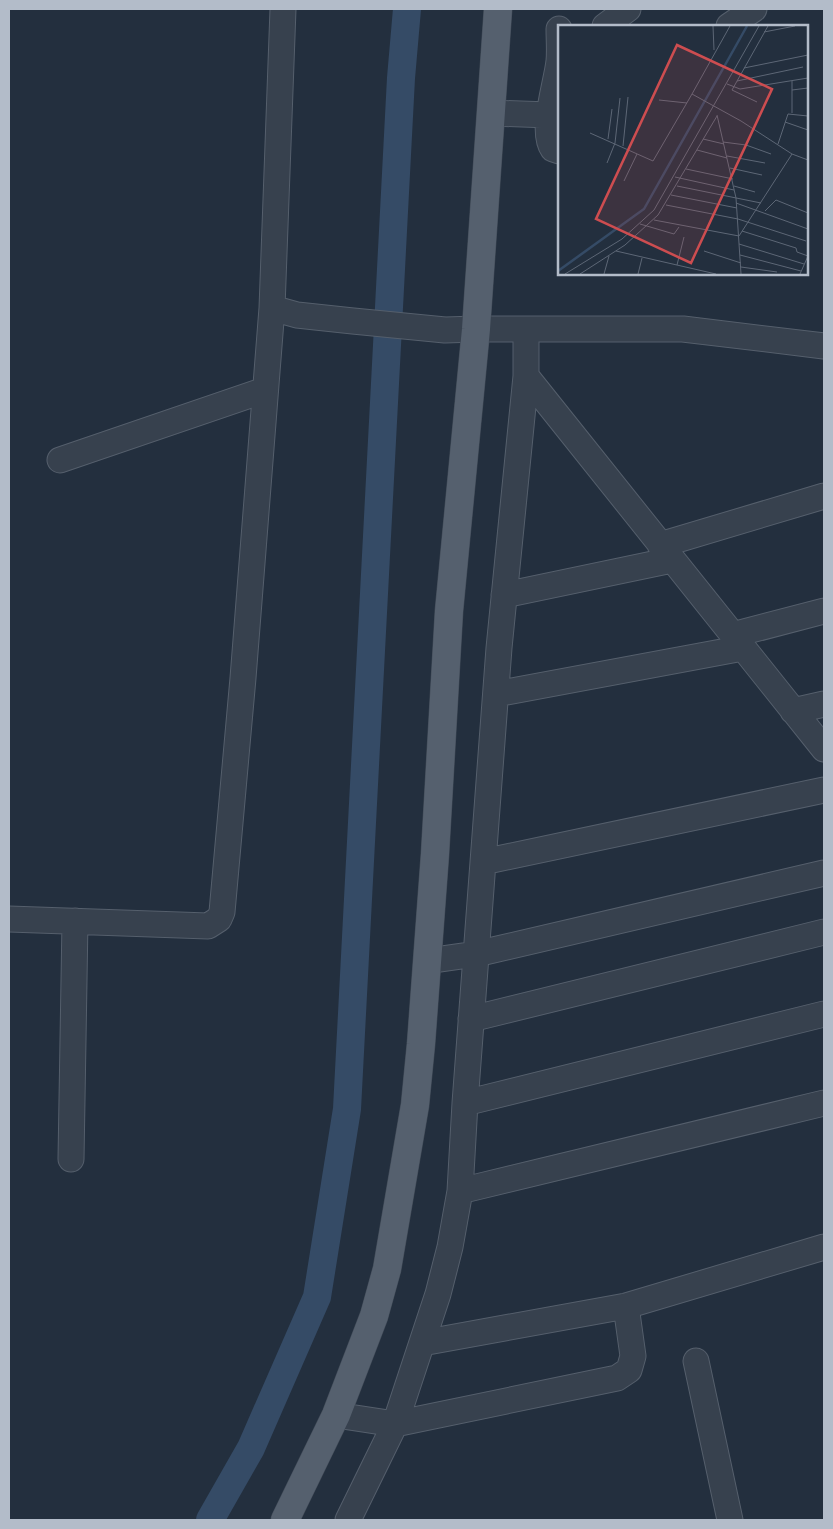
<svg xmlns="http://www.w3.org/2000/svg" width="833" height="1529" viewBox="0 0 833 1529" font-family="Poppins,sans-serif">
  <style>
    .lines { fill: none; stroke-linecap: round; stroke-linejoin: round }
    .canal { stroke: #354b66; stroke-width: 28 }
    .street-casing { stroke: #555f6c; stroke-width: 27 }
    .primary-casing { stroke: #404a57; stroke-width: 29 }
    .street { stroke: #37414e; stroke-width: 25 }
    .primary { stroke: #55606e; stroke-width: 28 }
    .inset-river { fill: none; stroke: #354b66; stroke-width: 2.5 }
    .inset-road { fill: none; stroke: #5d6776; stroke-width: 1 }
    .view { fill: #cd4d50; fill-opacity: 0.15; stroke: #cd4d50; stroke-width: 2.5 }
    .inset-edge { fill: none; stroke: #b3bcc9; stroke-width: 2.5 }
  </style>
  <rect width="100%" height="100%" fill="#232f3e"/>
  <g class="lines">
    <path class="canal" d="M210 1520 251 1448 317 1297 347 1109 401 78 407 9"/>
    <defs>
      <path id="street" d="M283 9 272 308 297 315 353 321 445 330 476 329H683L824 346
        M605 26 628 9
        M729 26 754 9
        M559 29C559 40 560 50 559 61 557 82 540 131 553 149L559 151
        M491 113 549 115 559 113
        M526 330V376L824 749
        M60 460 265 390
        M660 545 824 496
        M504 595 672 560
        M732 635 824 611
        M496 694 743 648
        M793 711 824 704
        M483 862 824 790
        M9 919 208 926 219 919 222 912 243 678 272 308
        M427 961 476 954 824 873
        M471 1019 824 932
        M465 1103 824 1014
        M71 1159 75 921
        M460 1191 824 1103
        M422 1343 626 1306 824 1247
        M696 1361 730 1520
        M336 1415 395 1424 617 1378 629 1370 633 1356 626 1306
        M348 1520 395 1424 438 1294 450 1247 460 1191 465 1103 499 648 526 376"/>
      <path id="primary" d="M285 1520 336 1415 374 1316 387 1269 415 1105 421 1044 435 854 449 611 476 329 498 9"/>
    </defs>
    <use href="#street" class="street-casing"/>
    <use href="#primary" class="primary-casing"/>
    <use href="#street" class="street"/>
    <use href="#primary" class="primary"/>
  </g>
  <g transform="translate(558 25)">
    <rect width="250" height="250" fill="#232f3e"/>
    <path class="inset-river" d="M0 246 86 184 189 1"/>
    <path class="inset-road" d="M155 1 156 25M172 1 134 69 183 96 234 129 250 135M206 7 237 1M186 43 250 30M179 56 245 42M169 59 182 64 250 53M234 65 250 63M101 75 129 78M199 77 174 65 210 1M234 88V56M159 90 178 173 183 249M227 97 250 105M32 108 95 136 134 69M50 114 54 84M145 114 166 119M165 117 188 120 213 129M220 119 230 89 250 91M65 121 70 72M139 125 169 133M169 131 207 138M49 138 57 118 62 73M172 143 204 150M128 144 175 154M117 152 176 165M66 156 79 129M119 161 203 178M176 161 197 167M113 170 179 183M178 178 250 204M108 180 180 194 248 216M207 186 218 175 250 188M96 195 181 211 234 129M82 199 116 209 121 202M184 206 238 223 239 227 250 231M181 219 246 239M58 226 158 249M146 226 183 238M182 230 243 246M119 240 126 212M183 242 219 247M7 249 64 214 96 185 201 1M22 249 67 220 100 190 159 91M46 249 51 231M80 249 84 233M242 249 250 231"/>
    <path class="view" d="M119 20 214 64 133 238 38 194Z"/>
    <rect width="250" height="250" class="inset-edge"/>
  </g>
  <rect width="833" height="1529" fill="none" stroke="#b3bcc9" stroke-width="20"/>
</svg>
